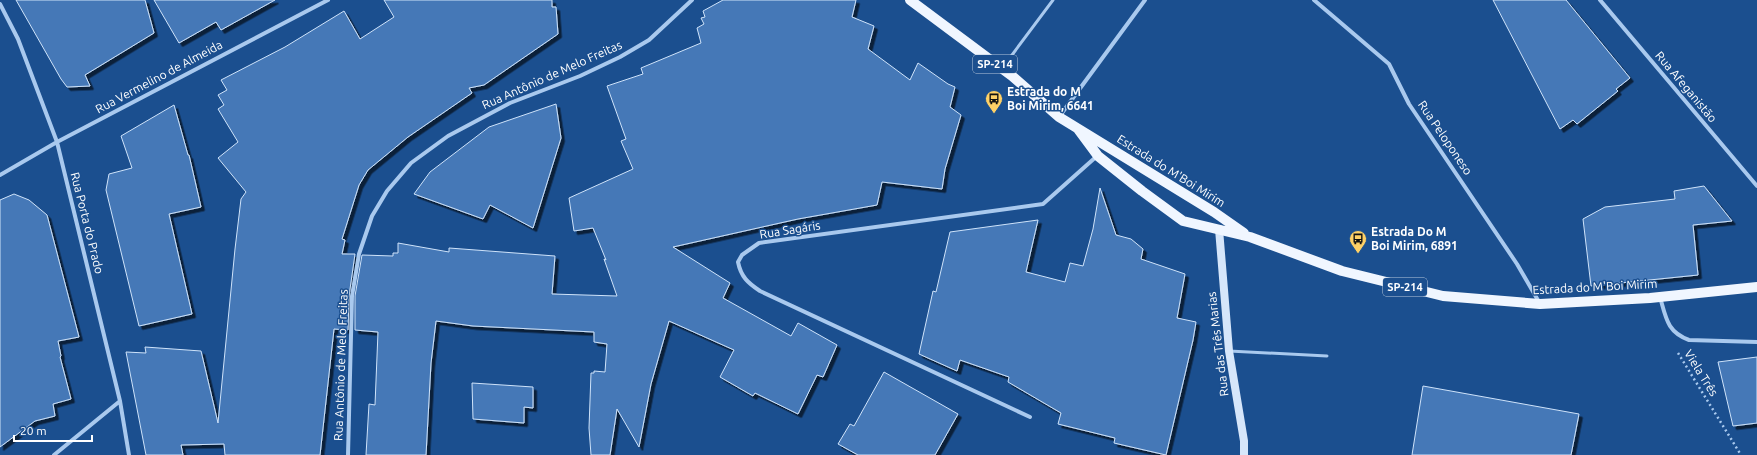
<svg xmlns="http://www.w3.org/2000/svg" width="1757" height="455" viewBox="0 0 1757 455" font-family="Ubuntu,sans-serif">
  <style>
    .building { fill: #4478b7; stroke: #cfe3fa; filter: url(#shadow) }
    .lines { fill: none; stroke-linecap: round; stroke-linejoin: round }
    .path { stroke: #a9c9ee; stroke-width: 2.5; stroke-dasharray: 2 3; stroke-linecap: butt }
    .lane { stroke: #a9c9ee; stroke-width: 3 }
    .street { stroke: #a9c9ee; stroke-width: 4 }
    .secondary { stroke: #d6e6fa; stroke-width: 8 }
    .primary { stroke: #f0f6ff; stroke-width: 10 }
    .labels { text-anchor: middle; stroke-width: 3; stroke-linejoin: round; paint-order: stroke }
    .shield { fill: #1b4f8f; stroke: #bbcadd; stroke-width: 1 }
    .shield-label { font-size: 11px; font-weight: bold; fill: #fff }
    .street-label { font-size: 12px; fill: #fff; stroke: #1b4f8f }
    .poi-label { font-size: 12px; font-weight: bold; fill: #fff; stroke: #1b4f8f; text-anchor: start }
  </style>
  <defs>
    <filter id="shadow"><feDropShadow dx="3.5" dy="3.5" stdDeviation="0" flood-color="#0009"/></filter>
  </defs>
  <rect width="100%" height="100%" fill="#1b4f8f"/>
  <path class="building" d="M16 0H145L154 33 85 75 90 86 67 87 61 79Z
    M154 0H275L221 30 216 22 179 43Z
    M384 0H552V7H556L558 34 484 85 469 88 472 93 408 137 368 170 359 185 342 239 345 240 342 254H355L349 296 348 330 334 329 320 455H225L224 444 181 445 183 455H146L126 352 146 353 145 347 201 351 218 423 235 249 241 199 246 192 218 158 238 142 218 109 224 105 218 95 227 90 221 80 285 47 344 11 360 39 394 17Z
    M723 0H856L852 17 874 26 868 49 910 80 918 63 948 84 955 87 950 107 961 115 945 169 942 189 882 182 877 205 798 219 673 247 730 283 723 298 791 336 798 323 837 345 823 377 817 375 798 414 755 393 753 396 720 377 734 350 669 321 651 384 639 447 617 409 610 455H591L589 428 591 373H594V371L605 372 607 344 594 342V332L473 326 436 321 431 363 426 455H366L369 404 375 405 378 332 355 330V296L362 255 393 256V253H398V243L449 252V248L555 256 552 294 617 296 604 259 606 260 593 228 574 231 569 198 633 169 621 141 626 139 607 86 643 74 641 68 701 43 697 28 704 24 701 18 705 17 703 11Z
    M1493 0H1566L1630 78 1616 89 1618 91 1577 124 1573 120 1560 129Z
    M556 104 561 138 533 228 490 205 483 219 414 194 430 172 489 127Z
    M174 105 188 155H189L201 207 169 214 192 314 139 326 106 190 109 174 132 168 121 136Z
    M1704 186 1732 221 1693 225 1698 275 1591 286 1583 219 1605 207 1675 199 1674 191Z
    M1100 188 1116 235 1131 239 1143 249 1141 259 1185 274 1177 318 1196 322 1193 340 1166 455 1114 443 1115 438 1058 424 1061 413 1008 382 1009 377 960 360 957 371 919 354 933 291 936 292 950 232 1038 220 1026 272 1065 282 1070 263 1083 266 1093 229Z
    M14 194 29 200 47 215 79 337 58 341 61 356 60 357 71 399 53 404 55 416 35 421 0 447V200Z
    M1757 357V423L1733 426 1718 362Z
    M884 372 958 414 935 455H858L838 444 850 424 854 426Z
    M472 383 533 387V408L524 407V423L473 419Z
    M1423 386 1579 414 1571 455H1412Z"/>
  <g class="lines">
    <path class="path" d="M1678 353 1741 455"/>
    <path class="lane" d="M1003 67 1053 0
      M1229 351 1327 356"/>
    <path class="street" d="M1314 0 1389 64 1409 104 1517 264 1539 302
      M1600 0 1757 186
      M0 4 18 39 57 142 120 401 129 455
      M1059 117 1145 0
      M0 175 57 142 328 0
      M1660 297C1666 318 1667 332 1689 340L1757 342
      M1030 417 760 291C748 283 741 277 738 262L742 255 759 243 1043 204 1097 156
      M54 455 120 401
      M348 455 352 296 359 254 372 216 387 191 411 163 448 136 510 103 580 76 620 57 649 40 692 0"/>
    <path class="secondary" d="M1219 229 1229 351 1244 441V455"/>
    <path class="primary" d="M910 0 1012 76 1059 117 1214 212 1244 233
      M1078 129 1098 156 1142 191 1183 221 1250 237 1342 271 1443 296 1540 304 1650 298 1757 287"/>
  </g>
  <defs>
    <symbol id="bus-pin" viewBox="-11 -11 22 30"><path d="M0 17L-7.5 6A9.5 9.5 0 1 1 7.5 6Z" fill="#ffd166" stroke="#1b4f8f"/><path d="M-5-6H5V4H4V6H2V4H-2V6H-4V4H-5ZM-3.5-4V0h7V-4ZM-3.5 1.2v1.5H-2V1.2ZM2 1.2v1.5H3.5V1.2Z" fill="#111"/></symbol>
  </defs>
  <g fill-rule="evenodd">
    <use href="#bus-pin" x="984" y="89" width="20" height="27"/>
    <use href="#bus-pin" x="1348" y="229" width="20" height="27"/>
  </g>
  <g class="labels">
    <g class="shield">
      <rect x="973" y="55" width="44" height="18" rx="3"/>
      <rect x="1383" y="278" width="44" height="18" rx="3"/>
    </g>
    <g class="shield-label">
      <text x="995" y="68">SP-214</text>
      <text x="1405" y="291">SP-214</text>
    </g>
    <g class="street-label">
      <text transform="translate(552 75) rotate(-24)" y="4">Rua Antônio de Melo Freitas</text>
      <text transform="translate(159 77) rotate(-28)" y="4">Rua Vermelino de Almeida</text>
      <text transform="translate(1686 87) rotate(50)" y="4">Rua Afeganistão</text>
      <text transform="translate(1445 138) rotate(56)" y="4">Rua Peloponeso</text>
      <text transform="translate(1171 171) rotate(32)" y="4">Estrada do M'Boi Mirim</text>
      <text transform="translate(87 223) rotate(76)" y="4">Rua Porta do Prado</text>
      <text transform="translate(790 230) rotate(-9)" y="4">Rua Sagáris</text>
      <text transform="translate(1595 287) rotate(-3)" y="4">Estrada do M'Boi Mirim</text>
      <text transform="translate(1218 344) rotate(-97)" y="4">Rua das Três Marias</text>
      <text transform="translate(341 365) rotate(-88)" y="4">Rua Antônio de Melo Freitas</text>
      <text transform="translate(1701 373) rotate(58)" y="4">Viela Três</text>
    </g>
    <g class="poi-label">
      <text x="1007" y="96">Estrada do M<tspan x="1007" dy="14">Boi Mirim, 6641</tspan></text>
      <text x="1371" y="236">Estrada Do M<tspan x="1371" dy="14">Boi Mirim, 6891</tspan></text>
    </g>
  </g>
  <path d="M14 435v6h78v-6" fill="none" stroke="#ffffff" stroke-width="2"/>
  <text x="20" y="435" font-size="12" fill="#ffffff" stroke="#1b4f8f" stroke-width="3" paint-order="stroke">20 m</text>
</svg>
